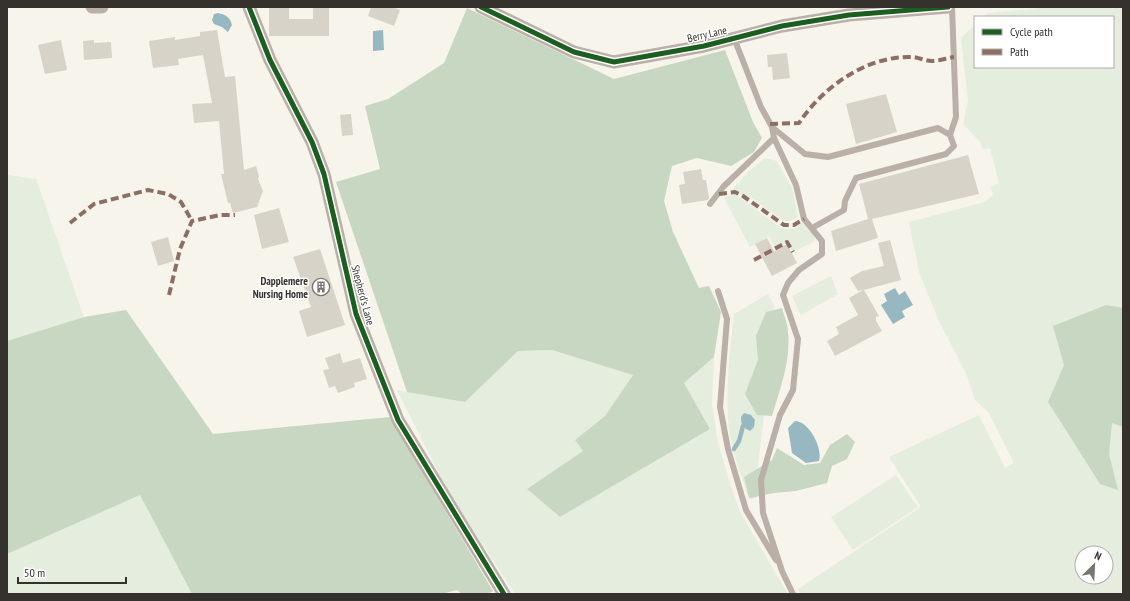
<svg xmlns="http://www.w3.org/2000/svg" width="1130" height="601" viewBox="0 0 1130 601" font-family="'PT Sans Narrow',sans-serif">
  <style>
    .green { fill: #e4edde; fill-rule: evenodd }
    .forest { fill: #c8d7c2 }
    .water { fill: #98b8c1 }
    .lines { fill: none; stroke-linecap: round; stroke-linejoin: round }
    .stream { stroke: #98b8c1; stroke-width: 4.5 }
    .building { fill: #d8d3c8 }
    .service { stroke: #bab0a7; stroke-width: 6 }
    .minor { stroke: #bab0a7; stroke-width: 13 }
    .quiet { stroke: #8d6e63; stroke-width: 4; stroke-dasharray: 8 4; stroke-linecap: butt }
    .cycleway-casing { stroke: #fff; stroke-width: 8 }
    .cycleway { stroke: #1b5e20; stroke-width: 5 }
    .labels { text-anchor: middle; stroke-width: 3; stroke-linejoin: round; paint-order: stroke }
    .street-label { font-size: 11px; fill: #35322d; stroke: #fff }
    .poi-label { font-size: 11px; font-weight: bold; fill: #35322d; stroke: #fff; text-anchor: end }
  </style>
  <rect width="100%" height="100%" fill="#f7f4ec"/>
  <path class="green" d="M1123 7V594H800L798 589 921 507 889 457 979 415 1005 468 1014 463 989 413 975 400 967 376 938 319 919 272 909 222 985 202 993 195 991 187 999 183 990 148 982 149 981 143 963 124 968 101 961 38 975 25V67H1113V17H983L988 13 1044 8ZM1082 553H1106V577H1082Z
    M765 158 777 161 792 188 798 217 790 221H784L750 197 732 190 748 172Z
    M7 175 36 179 84 317 7 341Z
    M731 194 738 196 781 228 795 229 802 223 814 236 815 241 793 252 787 242 776 249 769 236 750 247 724 198Z
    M831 276 838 294 801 315 792 296Z
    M768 294 774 305 770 368 756 480 760 496 750 500C740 474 730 446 728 418 726 383 730 348 734 314Z
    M552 350 634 375 605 416 575 440 583 451 527 489 560 517 710 429 684 383 714 357 712 405 718 442 731 487 740 512 788 594H515L448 492 397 390 465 402 518 351Z
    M896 475 918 507 853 550 831 517Z
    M140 495 192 594H7V554Z"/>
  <path class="forest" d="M467 8 614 79 725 50 753 122 762 138 754 152 731 166 697 158 672 166 664 201 673 232 699 288 709 286 721 312 714 357 684 383 710 429 560 517 527 489 583 451 575 440 605 416 633 375 552 350 518 351 465 402 407 392 336 182 380 169 365 106 388 99 444 63Z
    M1106 305 1123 308V427L1112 423 1109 454 1118 490 1100 484 1048 402 1064 365 1053 326Z
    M782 308C784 316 788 324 788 332 791 361 780 389 772 416L757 415 745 394 758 360 756 336 766 312Z
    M126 310 213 434 390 417 493 591 488 594H462L457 590 441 594H192L140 495 7 554V341L84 317Z
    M847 434 855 442 847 459 832 466 827 483 796 491 774 493 749 498 744 477 772 460 777 448 804 465 820 463 830 445Z"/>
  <path class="water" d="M218 13C226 15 230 17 232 25L228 32 222 27 214 24 212 20 214 14Z
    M383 30 384 50 373 51V31Z
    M895 288 899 295 905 291 913 305 902 311 905 317 893 324 881 305 887 301 884 294Z
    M744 413 751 415 755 420 754 427 750 431C743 428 741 425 741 417Z
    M795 421C809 421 823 448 819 461L806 463 792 453 788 428Z"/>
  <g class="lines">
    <path class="stream" d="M734 449 739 441 743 426"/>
  </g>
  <path class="building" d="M269 7H289V19H313V7H329V36H269Z
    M371 7H392L400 10 394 26 368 16Z
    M217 30 225 77 235 76 244 170 256 166 259 176 258 179 263 191 257 207 233 213 230 203H228L221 174H224L219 121 194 123 192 104 212 103 203 55 178 59 179 65 153 68 149 41 175 37V40L200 36V32Z
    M61 40 67 70 45 74 38 45Z
    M94 40V43L111 42 112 58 84 60 83 41Z
    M787 53 790 78 773 80 772 67H768L767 55Z
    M886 94 897 132 856 144 846 104Z
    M351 114 353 135 342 136 340 115Z
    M968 155 979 194 872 219 878 238 836 251 831 231 868 219 859 184Z
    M701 169 703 180H706L709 198 708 200 682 204 679 185 685 184 683 172Z
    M279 208 289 242 262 249 254 215Z
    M168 237 174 261 158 266 151 242Z
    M767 238 774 251 787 244 797 263 772 276 755 244Z
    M890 240 901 280 864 290 879 316 876 317V321L882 331 835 356 827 341 839 334 836 327 858 315 849 298 863 290 858 291 850 278 862 271 884 266 878 243Z
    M320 249 345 325 307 337 299 311 311 307 293 257Z
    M340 353 343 363 360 358 367 379 354 383 355 387 338 393 335 386 329 388 323 370 329 369 325 358Z"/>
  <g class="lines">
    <path class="service" d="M772 127 805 154 828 157 938 128 950 135 954 146 946 154 856 178 845 201 844 210 812 228
      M950 135 956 117 952 7
      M774 138 796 185 804 219 822 241V254L799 270 788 283 783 295 798 339 793 390 780 415 761 480 763 513 782 571 793 594
      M710 204 724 186 774 138 772 127 761 107 734 38
      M718 291 727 319 720 407 728 449 746 510 776 560"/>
    <path class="minor" d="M92 7H102
      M249 7 270 60 312 142 324 174 356 314 398 420 504 594
      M481 7 574 52 614 62 704 46 782 26 849 15 948 7"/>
    <path class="quiet" d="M770 124 799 123C823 87 866 56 911 57 918 57 925 61 932 61 939 61 947 58 954 57
      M719 194 735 192 743 196 784 225H794L804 219
      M70 223 94 204 148 190 168 194 181 202 192 221
      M754 260 787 242 793 252
      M169 295 180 249 192 221 220 215H235"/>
    <defs>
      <path id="cycleway" d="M249 7 270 60 312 142 324 174 356 314 398 420 504 594
        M481 7 574 52 614 62 704 46 782 26 849 15 948 7"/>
    </defs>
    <use href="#cycleway" class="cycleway-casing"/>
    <use href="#cycleway" class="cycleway"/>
  </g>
  <defs>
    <symbol id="building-ring" viewBox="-11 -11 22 22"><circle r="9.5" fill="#fff" stroke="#797670" stroke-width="1.5"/><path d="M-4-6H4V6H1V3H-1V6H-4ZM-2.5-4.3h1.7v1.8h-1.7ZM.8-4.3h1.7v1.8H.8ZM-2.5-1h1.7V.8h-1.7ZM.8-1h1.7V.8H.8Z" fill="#797670"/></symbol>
  </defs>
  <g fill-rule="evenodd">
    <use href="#building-ring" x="311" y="277" width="20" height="20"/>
  </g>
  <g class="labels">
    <g class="street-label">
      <text transform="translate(707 34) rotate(-13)" y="4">Berry Lane</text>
      <text transform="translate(363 295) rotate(75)" y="4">Shepherd's Lane</text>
    </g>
    <g class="poi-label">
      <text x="308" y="285">Dapplemere<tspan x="308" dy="13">Nursing Home</tspan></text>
    </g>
  </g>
  <rect width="1130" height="601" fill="none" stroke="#35322d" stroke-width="16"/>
  <rect x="974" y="16" width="140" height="52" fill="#ffffff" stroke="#aeadab"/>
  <rect x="982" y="29" width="20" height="6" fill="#1b5e20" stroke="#aeadab"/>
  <text x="1010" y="36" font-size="12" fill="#35322d">Cycle path</text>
  <rect x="982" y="49" width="20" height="6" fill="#8d6e63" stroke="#aeadab"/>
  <text x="1010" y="56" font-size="12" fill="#35322d">Path</text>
  <g transform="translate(1094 565) rotate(24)"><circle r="19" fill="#ffffff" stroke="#aeadab"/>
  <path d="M0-3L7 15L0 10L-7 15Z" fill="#797670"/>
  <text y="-6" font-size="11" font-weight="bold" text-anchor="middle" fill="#35322d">N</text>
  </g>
  <path d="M18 577v6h108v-6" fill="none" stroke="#35322d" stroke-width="2"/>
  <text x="24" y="577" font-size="12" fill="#35322d" stroke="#ffffff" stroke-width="3" paint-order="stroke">50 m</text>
</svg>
